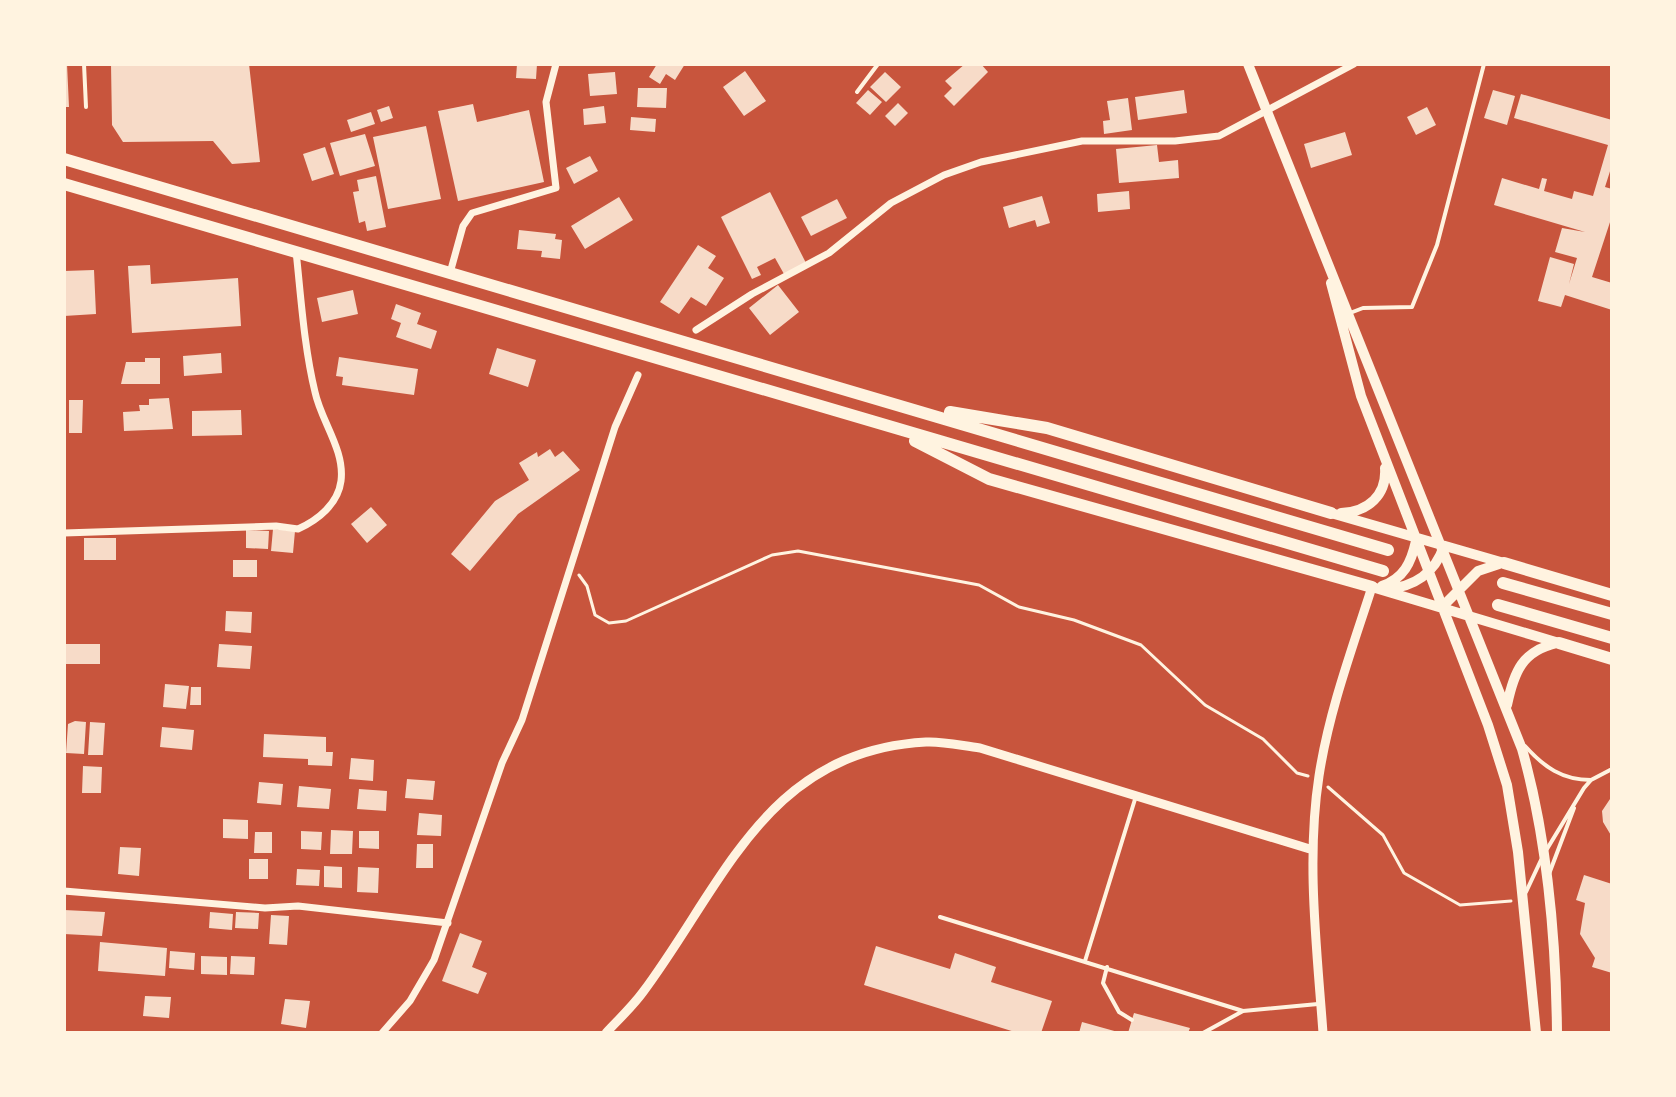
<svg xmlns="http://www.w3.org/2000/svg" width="1676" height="1097" viewBox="0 0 1676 1097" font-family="'PT Sans',sans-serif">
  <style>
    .building { fill: #f7dbc8 }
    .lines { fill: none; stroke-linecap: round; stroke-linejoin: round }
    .path { stroke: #fff3e0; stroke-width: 3 }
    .service { stroke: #fff3e0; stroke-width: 4 }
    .minor { stroke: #fff3e0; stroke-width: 7 }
    .tertiary { stroke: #fff3e0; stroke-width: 9 }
    .secondary { stroke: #fff3e0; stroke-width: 10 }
    .trunk { stroke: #fff3e0; stroke-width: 12 }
  </style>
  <rect width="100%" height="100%" fill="#c8553d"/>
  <path class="building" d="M64 64H67L69 107H64Z
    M111 64H249L260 162 232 164 213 141 123 142 112 125Z
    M517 64H537L536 79 516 78Z
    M657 64H685L675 80 666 74 660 84 649 77Z
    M965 64H981L988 72 954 106 944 96 952 88 945 81Z
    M745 71 766 101 744 116 723 87Z
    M615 72 617 94 590 96 588 74Z
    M885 72 901 87 886 102 870 87Z
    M638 88H667L666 108 637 107Z
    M868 90 882 102 870 115 856 103Z
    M1184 90 1187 113 1138 120 1135 97Z
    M1493 90 1515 96 1507 125 1484 118Z
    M1521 94 1612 120V165L1605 187 1612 189V216L1592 277 1612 283V310L1565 295 1561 307 1538 301 1550 257 1574 264 1569 284 1577 258 1555 252 1562 228 1585 232 1494 205 1502 178 1539 189 1542 178 1547 179 1544 191 1572 199 1574 191 1593 196 1608 145 1514 118Z
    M1128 98 1132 130 1104 134 1103 121 1110 120 1107 101Z
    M898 103 908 113 895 126 885 116Z
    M473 104 477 122 529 110 544 182 458 201 438 111Z
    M389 106 393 118 381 122 377 110Z
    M604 106 606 123 584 125 583 109Z
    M1427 107 1436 125 1416 135 1407 117Z
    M371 112 375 124 351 132 347 120Z
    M631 117 656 119 655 132 630 130Z
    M426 126 441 199 388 209 373 137Z
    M1345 132 1352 155 1311 168 1304 144Z
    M365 134 375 166 340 176 330 143Z
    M1157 145 1159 162 1178 160 1179 178 1119 183 1116 149Z
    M325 147 334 174 312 181 303 154Z
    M590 156 598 171 574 184 566 168Z
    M376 176 386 227 367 231 365 221 359 223 353 192 359 191 357 180Z
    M1129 191 1130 209 1098 212 1097 194Z
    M770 192 806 263 784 274 775 258 757 267 761 275 752 279 721 217Z
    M1042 196 1050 223 1037 227 1035 220 1009 228 1003 207Z
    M619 197 633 220 585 249 571 226Z
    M837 199 847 218 811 236 801 217Z
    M519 230 556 234 555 239 562 240 560 259 541 257 542 251 517 249Z
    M698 245 716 256 708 268 724 278 706 306 691 297 679 314 660 302Z
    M150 265 151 284 238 278 241 326 132 333 128 266Z
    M94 270 96 314 64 316V271Z
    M778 285 799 312 770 335 749 308Z
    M353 290 358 314 322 322 317 298Z
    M396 304 421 313 417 324 437 331 431 349 396 337 401 323 391 319Z
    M497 348 536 360 528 387 489 374Z
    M221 353 222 373 184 376 183 356Z
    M339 357 418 369 414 395 342 385 343 377 336 376Z
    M145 358H160V384H121L126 362H145Z
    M169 398 173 429 124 431 123 412 140 411 139 405H149V399Z
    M69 400H83L82 433H69Z
    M241 410 242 435 192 436V411Z
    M550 449 555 457 563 451 580 470 518 514 470 571 451 554 495 501 529 480 519 463 537 452 538 457Z
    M371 507 387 525 367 543 351 524Z
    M273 529 295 531 293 553 271 551Z
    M246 530 269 531 268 549 246 548Z
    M84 538H116V560H84Z
    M233 560H257V577H233Z
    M226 611 252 612 251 633 225 631Z
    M65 644H100V664H65Z
    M219 644 252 646 250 669 217 667Z
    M165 684 189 686 186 709 163 707Z
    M191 687H201V705H190Z
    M75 721 86 722 84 754 66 753 68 724Z
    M90 722 105 723 103 755H88Z
    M162 727 194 730 192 750 160 747Z
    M264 734 326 737V752H333L332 766 308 765V759L263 757Z
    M351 758 374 760 373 781 349 779Z
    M83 766 102 767 101 793H82Z
    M407 779 435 781 433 800 405 798Z
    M259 782 283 784 281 805 257 803Z
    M299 786 331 789 329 809 297 807Z
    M359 789 387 791 386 811 357 809Z
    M1612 796V837L1603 822 1602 811Z
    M419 813 442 815 441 836 417 835Z
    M223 819 248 820V839L223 838Z
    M331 830 353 831 352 854H330Z
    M301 831 322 832 321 850 301 849Z
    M359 831H379V849L359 848Z
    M255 832H272V853H254Z
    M417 844H433V868H416Z
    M120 847 141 848 139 876 118 874Z
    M249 859H268V879H249Z
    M324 866 342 867V888L324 887Z
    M358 867 379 868 378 893 357 892Z
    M297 869 320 870 319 886 296 885Z
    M1584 875 1612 884V973L1592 967 1595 958 1580 934 1585 903 1576 900Z
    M64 910 105 912 102 936 64 934Z
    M210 912 233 914 232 930 209 928Z
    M236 912 259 913 258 929 235 928Z
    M271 915 289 916 287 945 269 944Z
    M460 933 482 941 472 967 487 973 478 994 442 981Z
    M100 942 167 948 165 976 98 971Z
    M876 946 950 969 955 953 996 967 991 982 1052 1001 1041 1033H1018L864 985Z
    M170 951 195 953 194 970 169 968Z
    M201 956 227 957V975L201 974Z
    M231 956 255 957 254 975 230 974Z
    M145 996 171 997 169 1018 143 1016Z
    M285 999 310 1001 306 1028 281 1024Z
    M1134 1013 1190 1028 1188 1033H1128Z
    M1082 1022 1118 1032V1033H1079Z"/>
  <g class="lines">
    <path class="path" d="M579 575 587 586 595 615 609 623 626 621 772 555 798 551 979 585 1019 607 1074 620 1141 645 1205 705 1263 739 1297 773 1308 776
      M1328 787 1383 835 1404 873 1460 905 1511 901"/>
    <path class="service" d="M84 64 86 107
      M857 92 878 64
      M1350 313 1363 308 1412 307 1437 245 1484 64
      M1525 746C1544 767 1562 780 1591 780
      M1547 849 1584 788 1591 780 1612 769
      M1549 874 1574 808
      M1526 892 1541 860
      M940 917 1243 1011 1318 1004
      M1085 961 1136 796
      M1107 967 1103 983 1119 1012 1132 1020
      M1203 1033 1243 1011"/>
    <path class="minor" d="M450 273 463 226 472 213 556 188 546 102 556 64
      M696 330 752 294 829 253 891 203 944 175 981 162 1082 141H1175L1219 136 1354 64
      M64 533 276 526 298 529C318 520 338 504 341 481 345 450 321 421 315 392 304 347 301 297 296 251
      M64 891 265 908 298 906 448 923
      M382 1033 410 1001 434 960 502 763 522 720 615 427 638 375"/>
    <path class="tertiary" d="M606 1033C618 1020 632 1007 643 992 725 882 766 751 926 742 943 741 963 746 980 748L1313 850
      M1323 1033C1317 949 1306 860 1319 776 1329 711 1352 649 1372 587"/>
    <path class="secondary" d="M1248 64 1522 749C1548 841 1556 938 1557 1033
      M1331 283 1361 396 1488 725 1507 785 1518 852 1536 1033
      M1331 513 1504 563
      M1341 513C1368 512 1387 495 1385 468
      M1382 586C1404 578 1411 563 1416 541
      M1372 587 1559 643
      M1386 589C1414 587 1435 573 1444 546
      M1442 607 1478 571 1499 564
      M1507 705C1514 672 1522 651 1557 643"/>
    <path class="trunk" d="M64 159 1388 550
      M64 184 1383 571
      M950 412 1047 428 1331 513
      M915 441 989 479 1372 587
      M1504 563 1612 595
      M1503 583 1612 614
      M1498 605 1612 638
      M1559 643 1612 659"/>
  </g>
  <rect width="1676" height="1097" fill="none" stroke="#fff3e0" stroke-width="132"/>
</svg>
